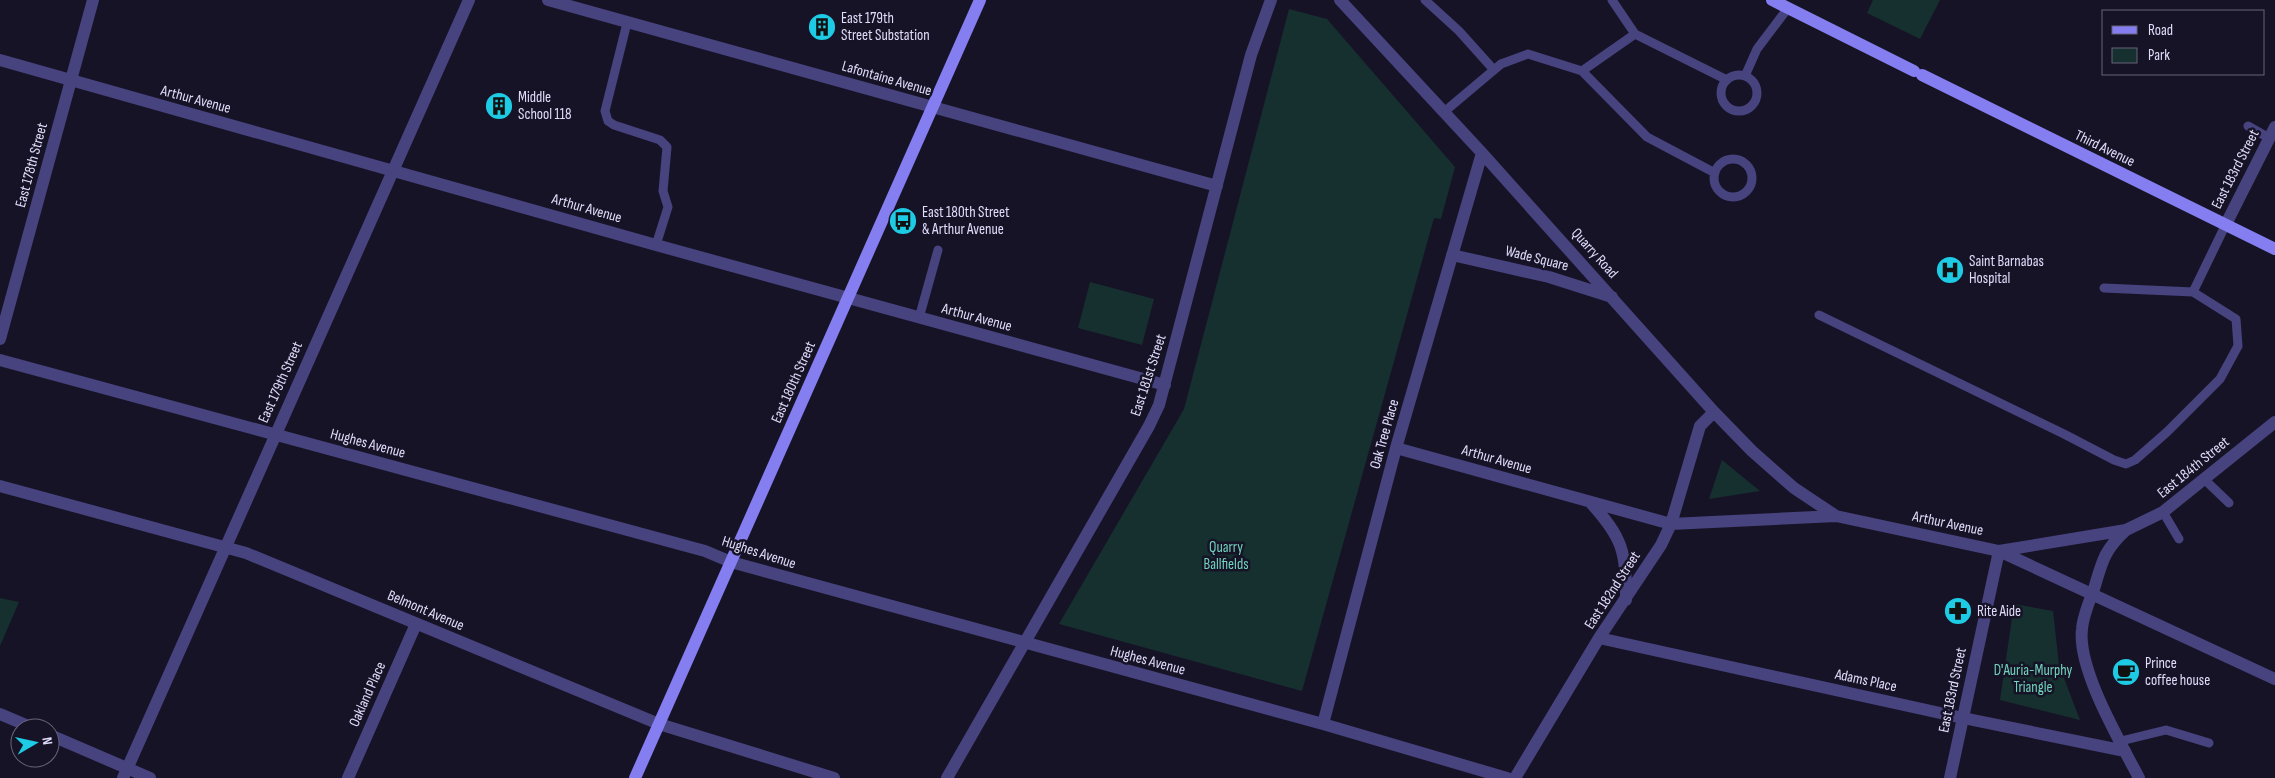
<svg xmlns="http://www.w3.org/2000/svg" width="2275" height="778" viewBox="0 0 2275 778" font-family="'Sofia Sans Condensed',sans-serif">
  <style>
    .green { fill: #162f2f }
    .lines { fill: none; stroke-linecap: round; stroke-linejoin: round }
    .service { stroke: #47437f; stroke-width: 9 }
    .minor { stroke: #47437f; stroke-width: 12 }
    .tertiary { stroke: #47437f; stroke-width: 12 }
    .secondary { stroke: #847ef0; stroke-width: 12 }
    .labels { text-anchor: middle; stroke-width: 5; stroke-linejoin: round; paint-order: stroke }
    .poi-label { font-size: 15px; fill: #e0dcfb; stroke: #171326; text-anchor: start }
    .street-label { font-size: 15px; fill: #e0dcfb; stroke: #171326 }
    .park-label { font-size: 15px; fill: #70d3bd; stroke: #171326 }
  </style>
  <rect width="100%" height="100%" fill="#171326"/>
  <path class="green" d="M1873 0H1940L1920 39 1867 13Z
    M1289 9 1327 19 1455 167 1441 219 1434 218 1302 691 1059 624 1184 409Z
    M1090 282 1154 299 1142 345 1078 328Z
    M1722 460 1760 491 1709 499Z
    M0 598 19 602 0 646Z
    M2014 604 2053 611 2059 665 2080 720 2000 700Z"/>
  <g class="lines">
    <path class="service" d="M1425 0 1459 31 1494 70
      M1612 0 1635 34 1727 80
      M627 23 605 111 608 121 614 125 660 140 667 147 663 191 668 207 656 245
      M1582 71 1635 34
      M1721 93a18 18 0 1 1 36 0a18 18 0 1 1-36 0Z
      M1745 76 1757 49 1788 8
      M1444 112 1501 64 1528 54 1582 71 1647 137 1715 173
      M2248 126 2269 138
      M1714 178a19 19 0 1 1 38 0a19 19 0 1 1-38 0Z
      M2104 288 2193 292
      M1819 315 2064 434 2114 460 2126 464 2135 460 2167 432 2220 379 2238 346 2236 319 2193 292 2225 226
      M919 318 938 250
      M2204 479 2229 503
      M2163 512 2179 539
      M2121 741 2166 730 2209 743"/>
    <path class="minor" d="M548 0 1217 186
      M1340 0 1482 153 1714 412 1752 451 1794 488 1836 516
      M0 60 656 245 1165 385
      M2225 226 2275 127
      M1452 255 1549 277 1612 297
      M0 339 93 0
      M0 360 705 551 731 562 1323 724 1507 778
      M1396 448 1671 524 1836 516 1999 551 2275 679
      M0 486 246 553 659 724 834 778
      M1590 502C1623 538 1626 551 1626 600
      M2126 530C2104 550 2102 562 2094 589 2089 602 2083 616 2082 629 2077 669 2120 741 2139 778
      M1999 551 2126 530 2163 512 2275 422
      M1599 638 1963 718 2125 751
      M1323 724 1396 448 1482 153
      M123 778 469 0
      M348 778 416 624
      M947 778 1149 426 1159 405 1251 55 1271 0
      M1515 778 1599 638 1661 545 1671 524 1700 426 1714 412
      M1950 778 1999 551"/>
    <path class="tertiary" d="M0 714 33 728
      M50 735 150 778"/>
    <path class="secondary" d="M1772 0 1914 71
      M1922 75 2275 249
      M635 778 980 0"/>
  </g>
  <defs>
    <symbol id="building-disc" viewBox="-11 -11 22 22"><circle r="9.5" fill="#1ecbe4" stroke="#171326"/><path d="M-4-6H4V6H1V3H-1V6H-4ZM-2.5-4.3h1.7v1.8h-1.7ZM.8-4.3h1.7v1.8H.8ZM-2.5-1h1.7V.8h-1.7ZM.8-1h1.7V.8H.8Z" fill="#111"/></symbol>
    <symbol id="bus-disc" viewBox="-11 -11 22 22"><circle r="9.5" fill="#1ecbe4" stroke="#171326"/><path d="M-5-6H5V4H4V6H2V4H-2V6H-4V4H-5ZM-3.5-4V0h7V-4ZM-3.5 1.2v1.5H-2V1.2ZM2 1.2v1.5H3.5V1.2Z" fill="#111"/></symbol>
    <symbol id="hospital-disc" viewBox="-11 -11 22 22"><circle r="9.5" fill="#1ecbe4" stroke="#171326"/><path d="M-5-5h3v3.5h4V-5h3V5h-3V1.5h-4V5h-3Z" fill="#111"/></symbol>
    <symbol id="pharmacy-disc" viewBox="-11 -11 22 22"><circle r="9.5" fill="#1ecbe4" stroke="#171326"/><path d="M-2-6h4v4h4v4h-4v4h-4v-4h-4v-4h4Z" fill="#111"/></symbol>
    <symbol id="cafe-disc" viewBox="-11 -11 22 22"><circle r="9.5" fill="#1ecbe4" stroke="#171326"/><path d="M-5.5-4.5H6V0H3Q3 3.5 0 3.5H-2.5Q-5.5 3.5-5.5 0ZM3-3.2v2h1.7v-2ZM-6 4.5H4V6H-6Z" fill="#111"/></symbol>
  </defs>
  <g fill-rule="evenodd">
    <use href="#building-disc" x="806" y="11" width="32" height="32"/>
    <use href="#building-disc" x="483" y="90" width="32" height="32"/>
    <use href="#bus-disc" x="887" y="205" width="32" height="32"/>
    <use href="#hospital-disc" x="1934" y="254" width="32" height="32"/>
    <use href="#pharmacy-disc" x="1942" y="595" width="32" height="32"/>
    <use href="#cafe-disc" x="2110" y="656" width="32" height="32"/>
  </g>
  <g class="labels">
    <g class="poi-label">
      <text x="841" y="23">East 179th<tspan x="841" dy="17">Street Substation</tspan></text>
      <text x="518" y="102">Middle<tspan x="518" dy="17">School 118</tspan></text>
      <text x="922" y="217">East 180th Street<tspan x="922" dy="17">&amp; Arthur Avenue</tspan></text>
      <text x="1969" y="266">Saint Barnabas<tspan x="1969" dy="17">Hospital</tspan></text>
      <text x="1977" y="616">Rite Aide</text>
      <text x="2145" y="668">Prince<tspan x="2145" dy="17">coffee house</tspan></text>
    </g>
    <g class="street-label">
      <text transform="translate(887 78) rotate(16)" y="5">Lafontaine Avenue</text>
      <text transform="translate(196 99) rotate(15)" y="5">Arthur Avenue</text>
      <text transform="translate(2105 148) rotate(26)" y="5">Third Avenue</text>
      <text transform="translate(31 165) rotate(-75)" y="5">East 178th Street</text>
      <text transform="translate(2235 169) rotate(-63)" y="5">East 183rd Street</text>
      <text transform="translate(587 208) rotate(16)" y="5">Arthur Avenue</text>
      <text transform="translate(1595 253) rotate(48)" y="5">Quarry Road</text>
      <text transform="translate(1537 258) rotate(14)" y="5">Wade Square</text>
      <text transform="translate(977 317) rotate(15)" y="5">Arthur Avenue</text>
      <text transform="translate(1148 375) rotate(-72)" y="5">East 181st Street</text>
      <text transform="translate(280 382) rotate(-66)" y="5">East 179th Street</text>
      <text transform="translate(793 382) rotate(-66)" y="5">East 180th Street</text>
      <text transform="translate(1384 434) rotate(-74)" y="5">Oak Tree Place</text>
      <text transform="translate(368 443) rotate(15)" y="5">Hughes Avenue</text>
      <text transform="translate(1497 459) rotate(16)" y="5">Arthur Avenue</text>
      <text transform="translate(2193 467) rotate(-39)" y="5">East 184th Street</text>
      <text transform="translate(1948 523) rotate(12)" y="5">Arthur Avenue</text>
      <text transform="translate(759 552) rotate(18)" y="5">Hughes Avenue</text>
      <text transform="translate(1612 590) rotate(-57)" y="5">East 182nd Street</text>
      <text transform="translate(426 610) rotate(23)" y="5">Belmont Avenue</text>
      <text transform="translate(1148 660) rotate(15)" y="5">Hughes Avenue</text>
      <text transform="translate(1866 680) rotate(12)" y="5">Adams Place</text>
      <text transform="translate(1952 690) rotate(-78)" y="5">East 183rd Street</text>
      <text transform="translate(367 694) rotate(-66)" y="5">Oakland Place</text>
    </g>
    <g class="park-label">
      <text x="1226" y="552">Quarry<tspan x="1226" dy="17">Ballfields</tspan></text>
      <text x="2033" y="675">D'Auria-Murphy<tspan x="2033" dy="17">Triangle</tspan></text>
    </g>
  </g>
  <rect x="2102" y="10" width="162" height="65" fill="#171326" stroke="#67637b"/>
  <rect x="2112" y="26" width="25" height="8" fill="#847ef0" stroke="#67637b"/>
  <text x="2148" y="35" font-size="15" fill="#e0dcfb">Road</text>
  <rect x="2112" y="48" width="25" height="15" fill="#162f2f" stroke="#67637b"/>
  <text x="2148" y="60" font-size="15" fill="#e0dcfb">Park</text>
  <g transform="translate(35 743) rotate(81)"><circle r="24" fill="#171326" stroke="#67637b"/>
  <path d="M0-4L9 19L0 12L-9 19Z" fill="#1ecbe4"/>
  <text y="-8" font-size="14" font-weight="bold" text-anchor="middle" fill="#e0dcfb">N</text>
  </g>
</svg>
